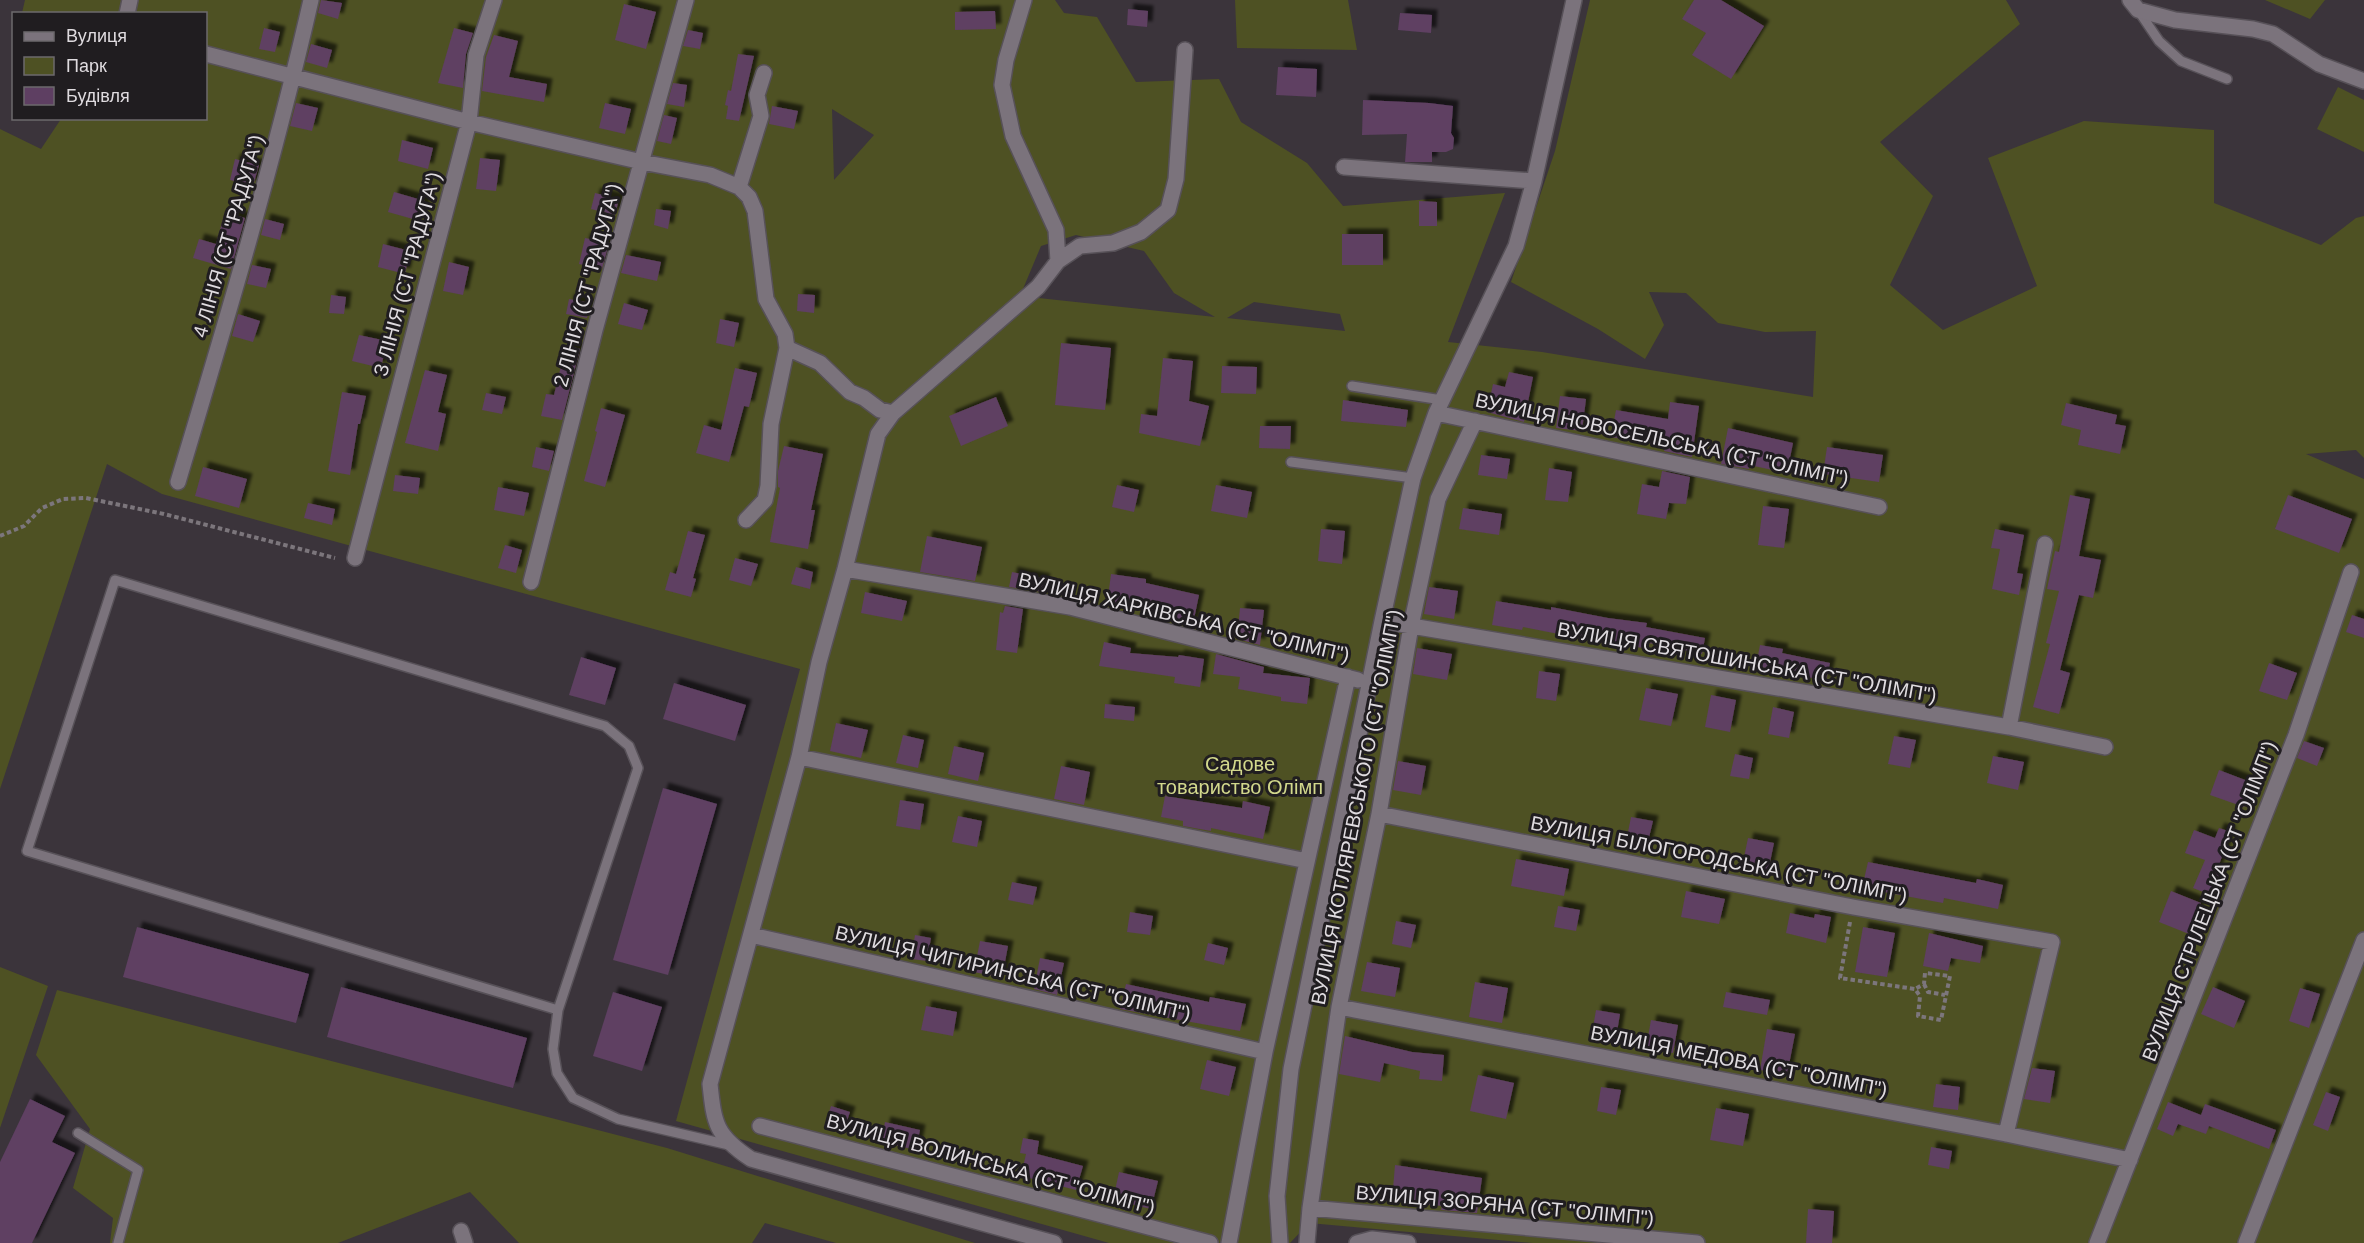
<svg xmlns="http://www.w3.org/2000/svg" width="2364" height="1243" viewBox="0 0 2364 1243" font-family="Helvetica,sans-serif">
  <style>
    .green { fill: #4e5123; fill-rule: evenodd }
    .building { fill: #5e3f62; filter: url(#shadow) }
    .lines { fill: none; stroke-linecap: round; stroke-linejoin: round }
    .lane-casing { stroke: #575158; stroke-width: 12 }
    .street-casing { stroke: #575158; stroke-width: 18 }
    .path { stroke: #7c767c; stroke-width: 4; stroke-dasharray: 4.5 3; stroke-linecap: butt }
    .lane { stroke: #7b737c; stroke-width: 9 }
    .street { stroke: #7b737c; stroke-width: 15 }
    .labels { text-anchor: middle; stroke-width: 6; stroke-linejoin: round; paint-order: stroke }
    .street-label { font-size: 20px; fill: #dfdbdf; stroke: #201d20 }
    .park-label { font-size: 20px; fill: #d2d88c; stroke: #201d20 }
  </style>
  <defs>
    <filter id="shadow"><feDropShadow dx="5.5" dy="-5.5" stdDeviation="1.5" flood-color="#0009"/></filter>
  </defs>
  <rect width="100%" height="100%" fill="#3b343b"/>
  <path class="green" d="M25 0H1055L1064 13 1097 17 1136 82 1219 79 1241 122 1307 163 1343 206 1505 193 1448 342 1542 352 1813 397 1816 331 1765 332 1718 323 1686 293 1649 292 1664 325 1645 359 1598 329 1511 282 1555 151 1590 0H2006L2020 24 1880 142 1933 196 1890 285 1943 330 2037 286 1988 158 2084 121 2214 130V203L2321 245 2356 218 2364 216V458L2356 450 2306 454 2364 479V1243H1533L1309 1223 1290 1243H1109L676 1121 800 669 162 494 107 464 0 789V129L41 149 61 119 206 118V14L22 13ZM832 109 874 135 834 180ZM1076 235 1144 251 1174 293 1215 317 1020 296 1041 246ZM1254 302 1340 314 1345 331 1227 318Z
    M1235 0H1348L1357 50 1237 48Z
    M2265 0H2325L2310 19Z
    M2338 87 2364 100V152L2317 129Z
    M0 967 48 986 0 1128Z
    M57 990 667 1148 975 1243H836L765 1223 752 1243H519L470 1192 338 1243H110L113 1218 73 1188 90 1129 36 1055Z"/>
  <path class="building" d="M321 0 342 3 338 19 318 13Z
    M1694 0H1721L1764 26 1731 79 1692 55 1706 33 1682 19Z
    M624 4 656 12 646 49 615 40Z
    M1128 9 1148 11 1147 27 1127 25Z
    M995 11 996 29 955 30V12Z
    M1400 13 1432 15 1431 33 1398 30Z
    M264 28 280 32 275 52 259 49Z
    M454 28 473 33 466 54 463 88 438 83Z
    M688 30 703 33 700 49 683 46Z
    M494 35 518 41 509 77 547 84 544 102 482 91 486 57Z
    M311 44 332 50 327 68 306 62Z
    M738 54 754 56 739 121 726 119 728 106 725 105 728 90 731 91Z
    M1278 67 1317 69 1316 97 1276 95Z
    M673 83 687 85 684 107 667 104Z
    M1363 100 1429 103 1453 106 1451 133 1454 138 1453 149 1446 152H1432V162H1405L1407 134 1362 135Z
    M296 103 318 108 312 131 290 126Z
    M605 103 631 109 625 134 599 128Z
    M772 106 798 111 794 129 769 124Z
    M664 115 677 118 671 144 657 141Z
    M402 140 433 148 428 169 398 161Z
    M480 158 500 160 496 191 476 189Z
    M235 159 259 165 253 186 230 180Z
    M394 192 425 201 420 221 388 212Z
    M595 193 619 199 615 215 591 209Z
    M1419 201 1437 202V226H1419Z
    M656 209 671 211 668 229 654 225Z
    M225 212 245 218 231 269 193 258 199 239 216 244Z
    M265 219 284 224 280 240 261 235Z
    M1342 234H1383V265H1342Z
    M585 238 609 243 602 269 579 264Z
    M383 244 410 251 405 274 378 267Z
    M626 255 661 262 657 281 621 273Z
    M449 262 469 267 463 295 443 291Z
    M252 265 271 269 266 288 247 284Z
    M798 294 815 295 814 313 797 311Z
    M331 295 346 297 344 314 329 313Z
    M569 299 590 303 587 318 566 314Z
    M624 303 648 310 642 330 618 324Z
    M238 314 260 321 253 342 232 336Z
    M720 319 739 323 734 347 716 343Z
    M359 335 387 341 381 368 352 361Z
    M1061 343 1111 348 1105 410 1055 405Z
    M566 345 580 349 562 420 541 416 546 394 554 395Z
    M1163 358 1193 361 1189 401 1209 406 1200 446 1139 433 1141 414 1157 416Z
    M1222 366 1257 367 1256 394 1221 393Z
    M735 368 757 373 749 407 744 406 729 462 696 453 704 425 721 430Z
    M425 370 447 375 438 412 446 414 438 451 405 443Z
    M1509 372 1533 377 1524 422 1487 412 1493 384 1505 387Z
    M342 392 366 396 360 424H358L350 475 328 471Z
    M486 393 506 397 502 414 482 410Z
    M1560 396 1586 399 1582 431 1556 428Z
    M996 397 1008 426 961 446 949 416Z
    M1343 400 1408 410 1406 427 1341 421Z
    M1670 402 1699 406 1692 457 1664 451 1665 446 1611 437 1616 410 1668 419Z
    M2066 403 2117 415 2115 424 2126 426 2120 454 2078 445 2081 430 2061 425Z
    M601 408 625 415 605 487 584 481 597 432 595 431Z
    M1260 426H1291L1290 449 1259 448Z
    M1728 428 1793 443 1787 473 1749 465V469L1721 464Z
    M784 446 823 454 811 510H815L808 549 770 542 780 488 778 487V471Z
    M536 447 554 451 549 471 532 467Z
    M1827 447 1883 455 1879 482 1823 474Z
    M1481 455 1510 459 1507 479 1478 475Z
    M203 467 247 479 239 508 195 496Z
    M1549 468 1572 472 1568 502 1545 500Z
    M1662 471 1690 477 1686 504 1669 503 1666 519 1637 514 1642 484 1659 487Z
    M395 475 420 478 418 494 393 491Z
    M1117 485 1139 490 1134 512 1112 507Z
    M1216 485 1252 492 1247 518 1211 511Z
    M498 487 529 493 524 516 494 510Z
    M2070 495 2090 499 2079 556 2101 560 2093 598 2079 595 2060 670 2070 673 2059 714 2033 707 2050 644 2046 643 2059 591 2047 589 2055 551 2059 552Z
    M2288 495 2352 519 2339 553 2275 529Z
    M308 503 335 509 332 525 304 518Z
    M1763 506 1789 509 1784 548 1758 545Z
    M1463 508 1502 514 1499 535 1459 529Z
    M1321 529 1345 531 1342 564 1318 561Z
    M1995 529 2024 535 2017 573 2023 574 2019 595 1992 589 2000 549 1991 548Z
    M688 531 705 535 693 578 696 579 691 597 665 590 670 572 676 574Z
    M927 536 982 547 975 581 920 572Z
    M505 545 522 550 516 573 498 568Z
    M735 558 758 564 751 586 729 580Z
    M796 567 813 572 810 589 791 584Z
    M1012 572 1045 579 1042 592 1009 587Z
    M1111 574 1146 579V583L1199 595 1193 624 1164 618 1165 614 1107 605Z
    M1429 587 1458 591 1454 619 1424 614Z
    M865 592 907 601 902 621 861 613Z
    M1496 601 1551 610V607L1608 618 1647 623 1646 627 1705 638 1702 654 1644 642V648L1604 643 1523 627 1522 630 1492 625Z
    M1005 606 1023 609 1017 653 996 650 1000 612 1003 613Z
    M1240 608 1264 610 1260 645 1237 639Z
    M2352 615 2364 619V638L2346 632Z
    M1104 642 1131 648 1130 653 1178 657 1179 655 1204 659 1200 687 1174 683 1175 677 1099 666Z
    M1760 645 1783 649 1782 653 1830 663 1826 681 1756 666Z
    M1417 648 1452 654 1447 680 1413 674Z
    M1216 654 1264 667 1263 673 1310 678 1307 704 1281 701V697L1238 689 1240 677 1213 674Z
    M581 657 616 668 605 705 569 695Z
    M2269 663 2297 673 2287 700 2259 691Z
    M1539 671 1560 674 1556 701 1536 698Z
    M674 683 746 705 735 741 663 719Z
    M1646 688 1678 694 1671 726 1639 720Z
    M1711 695 1736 700 1730 732 1705 727Z
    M1105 704 1135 707 1134 721 1104 718Z
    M1773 707 1794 712 1789 738 1768 734Z
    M836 723 868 730 861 758 830 751Z
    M903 735 924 740 918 768 896 763Z
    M1894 736 1916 740 1910 768 1888 764Z
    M2304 741 2324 748 2317 766 2297 758Z
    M954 746 984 753 978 781 948 774Z
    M1735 754 1753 758 1749 779 1730 776Z
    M1993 756 2024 762 2018 790 1987 783Z
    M1398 761 1426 766 1421 795 1393 790Z
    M1061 766 1090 772 1084 805 1054 799Z
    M2219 770 2253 783 2244 807 2210 795Z
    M663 788 717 804 668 975 613 960Z
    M1165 796 1242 808 1243 801 1270 807 1263 839 1211 828V831L1183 826V821L1161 817Z
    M900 800 924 804 920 830 896 826Z
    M958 816 982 821 977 847 952 842Z
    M1631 817 1653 821 1647 846 1626 842Z
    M2219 828 2231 832 2216 873 2219 875 2211 895 2193 888 2205 860 2185 853 2194 830 2215 838Z
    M1748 838 1774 843 1768 872 1742 867Z
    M1516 859 1569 869 1564 896 1511 886Z
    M1868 862 1976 883 1977 879 2003 885 1998 909 1944 898 1943 903 1862 888Z
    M1012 882 1037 887 1033 905 1008 900Z
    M1686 891 1725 899 1719 924 1681 917Z
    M2171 891 2201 903 2189 934 2159 922Z
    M1558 906 1580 910 1576 931 1554 927Z
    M1130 912 1153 916 1150 935 1127 932Z
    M1790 913 1814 918 1815 914 1831 917 1826 943 1786 933Z
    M1396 921 1416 925 1411 948 1392 944Z
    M137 927 309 974 296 1023 123 977Z
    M1863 927 1895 933 1887 977 1855 972Z
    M1929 933 1983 946 1980 963 1951 958 1948 971 1923 966Z
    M915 935 931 938 927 961 911 959Z
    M980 941 1008 946 1002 978 974 972Z
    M1208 943 1228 948 1224 965 1204 960Z
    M1040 958 1064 963 1057 995 1034 989Z
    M1367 962 1400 968 1395 997 1361 991Z
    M1475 982 1508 988 1502 1023 1469 1017Z
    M1126 984 1209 1002 1210 997 1246 1004 1240 1031 1120 1009Z
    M341 987 527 1038 513 1088 327 1037Z
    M2213 987 2245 1001 2234 1028 2201 1014Z
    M2300 988 2320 994 2309 1028 2289 1021Z
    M613 992 662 1007 642 1071 593 1056Z
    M1726 992 1770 1000 1767 1015 1723 1007Z
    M926 1006 957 1012 953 1036 921 1030Z
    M1596 1010 1620 1014 1615 1044 1591 1039Z
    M1651 1020 1678 1025 1673 1053 1646 1048Z
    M1767 1029 1795 1034 1787 1075 1760 1070Z
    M1345 1036 1412 1052 1444 1055 1442 1081 1419 1079 1420 1071 1384 1063 1380 1082 1339 1074Z
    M1207 1060 1236 1067 1229 1096 1200 1089Z
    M2032 1068 2055 1071 2050 1103 2024 1099Z
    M1478 1075 1514 1083 1506 1119 1470 1111Z
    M1936 1084 1960 1087 1958 1110 1933 1107Z
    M1601 1087 1621 1090 1616 1115 1597 1111Z
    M2326 1092 2340 1097 2328 1131 2313 1125Z
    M30 1099 65 1116 52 1142 75 1153 32 1243H0V1162Z
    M2168 1102 2201 1115 2205 1104 2276 1130 2269 1149 2209 1126 2206 1134 2178 1124 2173 1136 2157 1129Z
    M831 1106 850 1112 843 1133 824 1127Z
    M1716 1108 1749 1114 1743 1146 1710 1140Z
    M885 1122 920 1130 916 1150 881 1142Z
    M1023 1138 1039 1141 1037 1154 1083 1166 1076 1190 1021 1176 1026 1154 1020 1153Z
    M1931 1147 1952 1151 1949 1169 1928 1165Z
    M1395 1165 1482 1178 1477 1213 1441 1210 1442 1206 1392 1201Z
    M1119 1172 1158 1181 1151 1209 1113 1200Z
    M1808 1209 1834 1211 1832 1243H1806Z"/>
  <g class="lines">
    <defs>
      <path id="lane" d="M2138 10 2159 41 2181 61 2227 79
        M1352 386 1442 400
        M1291 462 1413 478
        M558 1010 27 851 115 580 605 726 629 746 638 768 558 1010 553 1049 557 1073 573 1098 618 1119 729 1145
        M78 1133 138 1170 118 1243"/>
      <path id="street" d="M1024 0 1006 60 1002 85 1013 136 1056 230 1058 261 1038 287 893 413 878 434 845 569 819 662 799 757 710 1084C714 1124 716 1136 751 1159L1054 1243
        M2130 0 2138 10 2175 20 2253 29 2273 34 2319 64 2364 81
        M127 14 130 0
        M206 54 469 122 642 162 710 175 739 187
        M1344 167 1534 181
        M1058 261 1080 246 1113 243 1141 232 1168 210 1176 179 1185 50
        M787 348 820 363 850 392 864 398 880 410 893 413
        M1436 413 1879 507
        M178 482C226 322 274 162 311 0
        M746 520 765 500 768 486 771 424 787 348 785 334 766 299 755 211 749 197 739 187 761 116 757 95 764 73
        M355 558 469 122 476 55 494 0
        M845 569 1070 607 1358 680
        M531 582 595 330 686 0
        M1382 621 2009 727 2105 747
        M2009 727 2045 544
        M799 757 1307 861
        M1379 814 1853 907 2052 942 2006 1134
        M751 935 1265 1052
        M1339 1007 2006 1134 2130 1160
        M760 1126 1210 1243
        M1310 1208 1697 1243
        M461 1231 465 1243
        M1229 1243 1265 1052 1348 677
        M1280 1243 1277 1196 1291 1069 1382 621 1413 478 1436 413 1516 246 1534 181 1574 0
        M1307 1243 1310 1208 1339 1007 1379 814 1411 626 1438 499 1475 421
        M1357 1243 1372 1239 1408 1243
        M2097 1243 2296 735 2351 572
        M2246 1243 2364 940"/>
    </defs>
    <use href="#lane" class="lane-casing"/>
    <use href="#street" class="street-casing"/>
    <path class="path" d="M0 536 24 526 42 508 63 499 86 498 164 514 335 558
      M1850 922 1840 978 1915 989 1920 996 1918 1016 1941 1020 1950 976 1925 973 1924 984 1915 989
      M1924 984 1928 992 1945 995"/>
    <use href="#lane" class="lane"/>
    <use href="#street" class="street"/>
  </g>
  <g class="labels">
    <g class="street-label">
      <text transform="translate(228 236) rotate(-74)" y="7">4 ЛІНІЯ (СТ "РАДУГА")</text>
      <text transform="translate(407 274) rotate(-75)" y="7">З ЛІНІЯ (СТ "РАДУГА")</text>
      <text transform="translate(587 285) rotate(-75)" y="7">2 ЛІНІЯ (СТ "РАДУГА")</text>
      <text transform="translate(1662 439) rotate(12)" y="7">ВУЛИЦЯ НОВОСЕЛЬСЬКА (СТ "ОЛІМП")</text>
      <text transform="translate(1184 617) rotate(13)" y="7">ВУЛИЦЯ ХАРКІВСЬКА (СТ "ОЛІМП")</text>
      <text transform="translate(1747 662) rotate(10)" y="7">ВУЛИЦЯ СВЯТОШИНСЬКА (СТ "ОЛІМП")</text>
      <text transform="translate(1356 807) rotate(-79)" y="7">ВУЛИЦЯ КОТЛЯРЕВСЬКОГО (СТ "ОЛІМП")</text>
      <text transform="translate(1719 859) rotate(11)" y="7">ВУЛИЦЯ БІЛОГОРОДСЬКА (СТ "ОЛІМП")</text>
      <text transform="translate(2209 901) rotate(-69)" y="7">ВУЛИЦЯ СТРІЛЕЦЬКА (СТ "ОЛІМП")</text>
      <text transform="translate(1013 973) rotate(13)" y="7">ВУЛИЦЯ ЧИГИРИНСЬКА (СТ "ОЛІМП")</text>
      <text transform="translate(1739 1061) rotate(11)" y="7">ВУЛИЦЯ МЕДОВА (СТ "ОЛІМП")</text>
      <text transform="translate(991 1164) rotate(15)" y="7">ВУЛИЦЯ ВОЛИНСЬКА (СТ "ОЛІМП")</text>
      <text transform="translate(1505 1205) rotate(5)" y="7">ВУЛИЦЯ ЗОРЯНА (СТ "ОЛІМП")</text>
    </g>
    <g class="park-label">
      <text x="1240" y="771">Садове<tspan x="1240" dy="23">товариство Олімп</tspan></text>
    </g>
  </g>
  <rect x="12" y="12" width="195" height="108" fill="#201d20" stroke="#6c696c" stroke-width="1.5"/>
  <rect x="24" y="32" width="30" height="9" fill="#7b737c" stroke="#6c696c" stroke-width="1.5"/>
  <text x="66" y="42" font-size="18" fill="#dfdbdf">Вулиця</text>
  <rect x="24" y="57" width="30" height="18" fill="#4e5123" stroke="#6c696c" stroke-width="1.5"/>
  <text x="66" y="72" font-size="18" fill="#dfdbdf">Парк</text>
  <rect x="24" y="87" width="30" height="18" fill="#5e3f62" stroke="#6c696c" stroke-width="1.5"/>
  <text x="66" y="102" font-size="18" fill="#dfdbdf">Будівля</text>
</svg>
